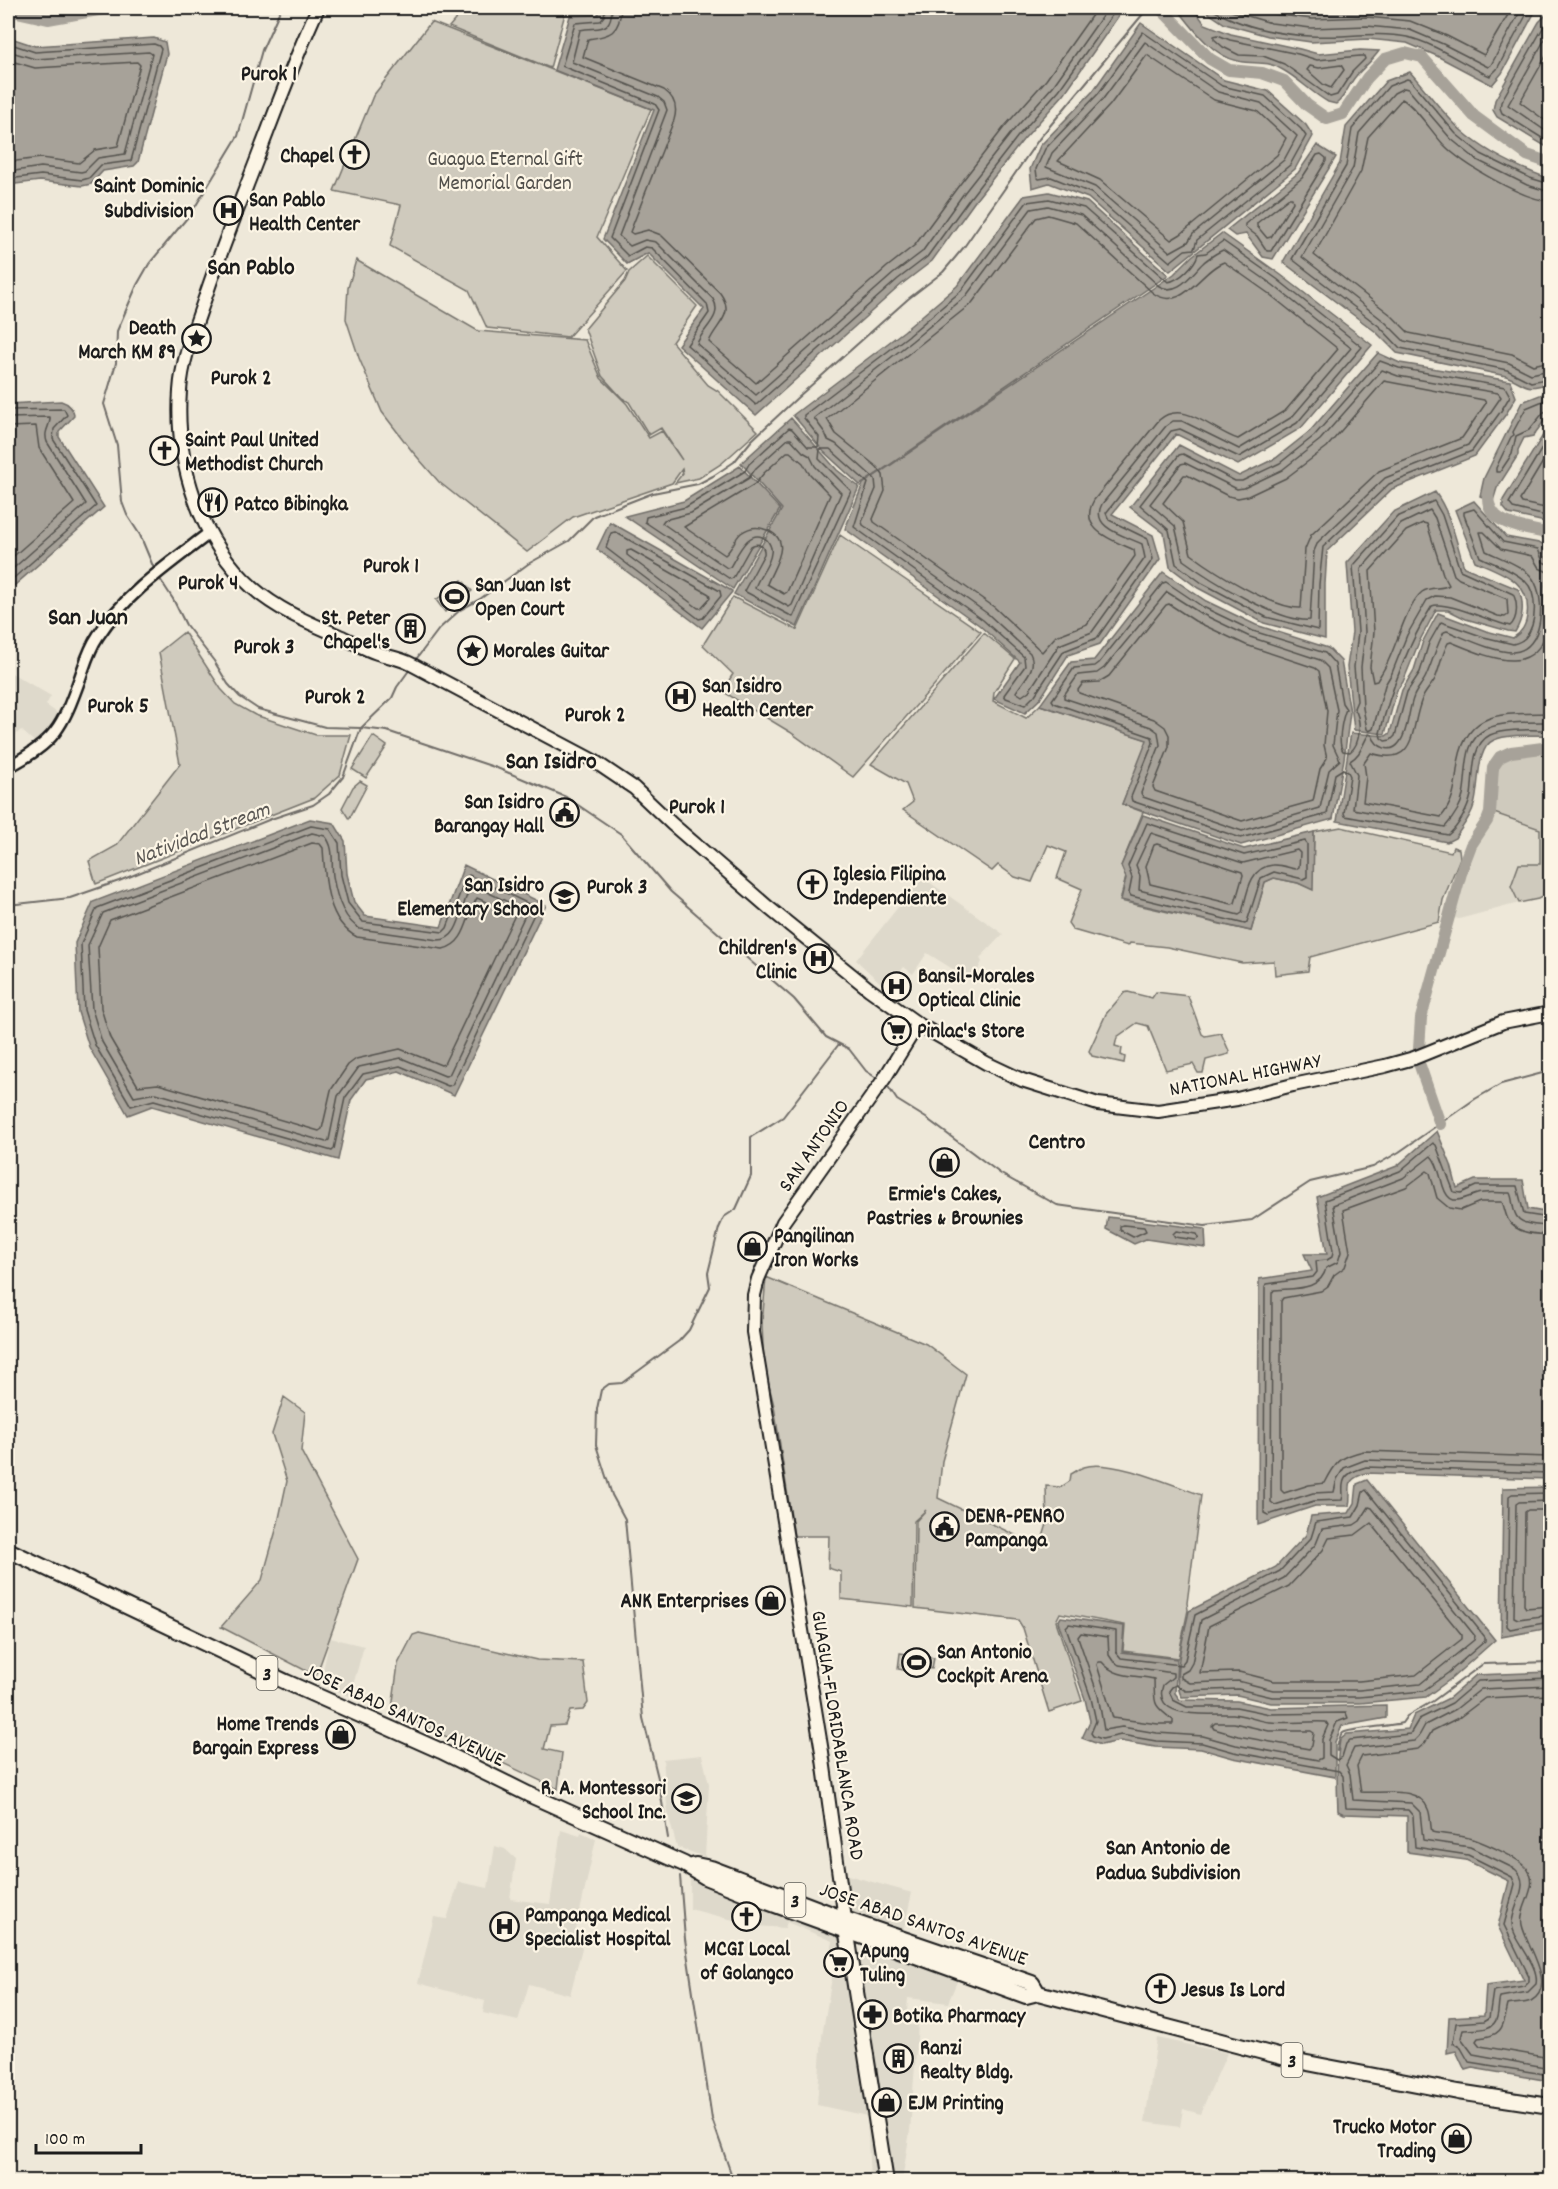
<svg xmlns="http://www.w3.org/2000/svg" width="1558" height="2189" viewBox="0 0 1558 2189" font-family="Dekko,sans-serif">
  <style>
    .built { fill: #ded9cb }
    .green { fill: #cfcabd; stroke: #76736c; stroke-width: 1.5 }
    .water { fill: #a7a299; stroke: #6f6c67; stroke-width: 1.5 }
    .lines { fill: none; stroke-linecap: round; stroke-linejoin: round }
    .shore { stroke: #54524e; stroke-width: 1.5 }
    .stream { stroke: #6f6c67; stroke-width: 2 }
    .river { stroke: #a7a299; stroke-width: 12 }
    .tertiary-casing { stroke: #1c1c1c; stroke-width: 15 }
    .secondary-casing { stroke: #1c1c1c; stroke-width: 16 }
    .primary-casing { stroke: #1c1c1c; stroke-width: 18 }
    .trunk-casing { stroke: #1c1c1c; stroke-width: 18 }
    .tertiary { stroke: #fcf5e5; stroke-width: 10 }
    .secondary { stroke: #fcf5e5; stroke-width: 12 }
    .primary { stroke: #fcf5e5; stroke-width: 14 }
    .trunk { stroke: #fcf5e5; stroke-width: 14 }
    .labels { text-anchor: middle; stroke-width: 4.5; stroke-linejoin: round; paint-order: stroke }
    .shield { fill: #fcf5e5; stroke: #5f5d58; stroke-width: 1.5 }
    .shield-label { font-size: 20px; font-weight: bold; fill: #1c1c1c }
    .poi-label { font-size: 21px; font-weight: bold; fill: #1c1c1c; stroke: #fcf5e5; text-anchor: start }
    .park-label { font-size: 21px; fill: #52504c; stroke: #fcf5e5 }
    .street-label { font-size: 21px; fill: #1c1c1c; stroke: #fcf5e5 }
    .neighbourhood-label { font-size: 22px; font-weight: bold; fill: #1c1c1c; stroke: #fcf5e5 }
    .water-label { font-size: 22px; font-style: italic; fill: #5b5854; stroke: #fcf5e5 }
    .quarter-label { font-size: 24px; font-weight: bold; fill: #1c1c1c; stroke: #fcf5e5 }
  </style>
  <rect width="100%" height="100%" fill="#eee8d9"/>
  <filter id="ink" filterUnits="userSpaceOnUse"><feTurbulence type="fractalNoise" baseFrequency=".0167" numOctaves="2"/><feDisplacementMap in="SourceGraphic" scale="12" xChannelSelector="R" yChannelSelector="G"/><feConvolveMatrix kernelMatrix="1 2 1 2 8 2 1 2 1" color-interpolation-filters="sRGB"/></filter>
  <g filter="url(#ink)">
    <path class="built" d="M8 671 51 696 46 705 60 715 37 744 21 730 8 742Z
      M1494 813 1540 829V865L1519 864 1512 886 1519 903 1459 919 1454 918 1457 897 1468 864 1464 860 1471 845 1489 823Z
      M922 877 1003 934 980 958 982 962 972 981 927 953 913 974 904 967 887 989 856 960Z
      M330 1638 364 1646 350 1696 320 1684Z
      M702 1755 709 1784 705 1857 677 1847 668 1815 663 1759Z
      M561 1830 580 1836 581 1832 596 1839 575 1934 582 1948 570 1995 529 1984 518 2021 483 2013 485 2001 418 1983 434 1917 447 1919 459 1882 488 1888 495 1846 505 1849 516 1859 510 1899 550 1904Z
      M844 1874 912 1893 903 1932 848 1913Z
      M691 1878 846 1936 884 2181H870L867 2116 817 2105 822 2036 836 1954 830 1953 832 1941 787 1922 785 1928 757 1926 690 1909V1881Z
      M873 1949 958 1979 948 2003 908 1998 906 2025H918L910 2131 902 2181H895L862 2007 859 1960 861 1951Z
      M1157 2038 1227 2053 1200 2114 1183 2109 1180 2127 1145 2122Z"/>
    <path class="green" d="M465 8H593L592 11 566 10 550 68 449 27Z
      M431 22 651 109 597 237 627 271 568 337 487 328 469 290 390 246 401 205 334 191 373 96Z
      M647 256 697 306 672 342 708 385 718 391 758 431 721 464 699 478 675 483 683 473 682 469 672 483 573 517 527 552 439 482 412 451 382 412 359 358 346 319 348 288 356 260 478 331 585 340 601 378 627 404 649 438 662 431 682 460 661 428 649 435 629 402 622 398 602 376 585 329 625 281 629 272Z
      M840 535 981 632 853 777 790 732 722 691 733 674 703 645 733 597 797 630Z
      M462 580 472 591 445 612 436 600Z
      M184 632 221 689 235 704 255 715 316 735H351L340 775 314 798 96 884 89 861 116 846 180 764 159 652Z
      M984 633 1015 659 994 692 993 701 1026 718 1040 705 1148 740 1122 804 1143 812 1121 866 1126 877 1120 901 1251 931 1265 882 1274 878 1298 883 1312 889 1314 832 1341 827 1451 852 1453 847 1459 849 1460 858 1443 900 1439 922 1310 957 1308 971 1275 975 1274 961 1242 963 1167 947 1130 943 1128 946 1073 930 1068 923 1082 889 1057 878 1066 852 1048 845 1032 882 1015 877 998 865 992 871 903 810 913 802 906 784 871 764Z
      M373 736 387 746 366 778 352 769Z
      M1550 753V892L1538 899 1519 903 1511 886 1519 864H1540V829L1494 813C1495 795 1491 759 1512 754 1524 751 1539 753 1550 753Z
      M360 781 367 785 349 819 342 808 353 787Z
      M1128 992 1152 998 1156 992 1188 996 1202 1034 1205 1036 1221 1033 1229 1051V1054L1206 1060 1203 1073H1198L1193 1064 1166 1070 1148 1026 1137 1023 1117 1037 1115 1046 1122 1048 1121 1055 1125 1057 1124 1063 1092 1056 1089 1051 1106 1014 1124 993Z
      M766 1277 926 1344 966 1374 942 1461 938 1498 1040 1547 1047 1524 1046 1486 1061 1487 1070 1481 1071 1474C1075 1472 1080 1468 1084 1467 1110 1458 1173 1485 1201 1495L1187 1603 1188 1610 1178 1658 1123 1651 1125 1625 1060 1613 1056 1621 1082 1701 1049 1712 1023 1628 1018 1620 915 1608 916 1521 926 1510 914 1521 913 1607 841 1599V1572L828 1568 829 1536H794L774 1406 764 1365 762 1325Z
      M284 1397 305 1412 301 1451 358 1559 316 1676 221 1627 262 1580 278 1523 287 1481 272 1434Z
      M419 1633 537 1660 583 1662 588 1703 583 1710 570 1711 565 1725 550 1726 544 1749 562 1753 558 1789 394 1712 392 1709 398 1664 413 1635Z
      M900 1653 934 1658 932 1669 920 1667 919 1673 898 1669Z"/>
    <path class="water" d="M599 8H1124L1064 94 1023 140 975 201 932 261 902 284 756 415 678 345 704 309 648 253 627 264 603 239 654 110 554 70 570 16 598 15Z
      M1177 8H1193L1205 24 1231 34 1300 49 1318 54 1360 50 1379 51C1371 62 1364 67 1356 76 1348 85 1346 97 1336 104L1328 102C1312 93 1299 79 1283 70 1265 59 1255 65 1238 61 1212 56 1192 27 1177 8Z
      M1201 8H1537L1502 73 1492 85 1437 56 1407 43 1368 39 1311 42 1268 36 1225 24Z
      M1550 11V149L1497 117 1493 110 1495 100 1539 22Z
      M1141 23 1224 80 1268 91 1306 125 1313 136 1295 169 1170 271 1088 198 1049 183 1032 188 1030 169 1040 146 1093 91Z
      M8 37 35 46 154 38 165 42 167 54 138 162 134 166 103 171 91 184 82 186 40 181 8 185Z
      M1410 72C1427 91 1443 114 1462 131 1487 153 1519 168 1550 179V383C1523 391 1529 385 1506 376L1397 353 1376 332 1283 262 1340 163 1346 127 1386 81Z
      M1317 145 1336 157 1273 259 1263 257 1246 234 1235 236 1227 230 1298 173Z
      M1049 192 1087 202 1168 275 860 485 824 452 793 415 904 331 957 286 1024 196Z
      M1222 233 1281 275 1372 345 1301 428 1238 465 1176 434 1112 514 1153 535 1160 559 1100 644 1068 655 1040 699 1025 713 994 699 1020 662 979 625 845 529 863 484 1174 274 1192 256Z
      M1378 353 1400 363 1510 381 1516 397 1506 414 1475 456 1392 489 1327 551 1325 584V639L1264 623 1198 588 1170 567 1164 533 1130 507 1179 445 1239 476 1276 458 1310 431Z
      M1550 391V413L1533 436 1524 438 1518 450V455L1497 488 1493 501 1480 496 1484 478 1522 402Z
      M61 401C68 403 74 409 74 416L59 432V437L104 507 8 591V404Z
      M791 418 837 470 859 487 797 627 734 594 782 509 741 463Z
      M1550 424V523L1509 514 1503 507V500Z
      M740 466 780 509 733 589 625 516 684 501Z
      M1435 492C1451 514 1456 541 1464 567L1518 589C1525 603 1523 619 1515 632L1508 631 1466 619 1448 610H1436L1419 642 1403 682 1397 690 1385 734 1354 730 1347 667 1352 632 1347 563 1393 512Z
      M1474 501 1506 537 1544 544 1550 577V735C1534 736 1510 733 1494 740 1475 748 1480 788 1474 805 1471 817 1462 827 1455 838L1447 842 1337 821 1351 733 1386 736 1390 733 1402 690 1414 670 1423 641 1438 613 1486 631 1513 638C1521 633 1526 626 1527 616 1532 581 1502 573 1475 561L1455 510Z
      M610 522 732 591V592L702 628 597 549Z
      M1163 572 1206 601 1256 625 1328 648 1341 661 1350 712 1344 759 1333 819 1241 845 1122 804 1147 740 1040 705 1071 662 1094 660Z
      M1143 815 1244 849 1314 832 1313 890 1298 883 1274 878 1265 882 1251 931 1121 900 1126 878 1121 866Z
      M310 819 334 823 345 841 347 874 354 902 365 916 441 927 464 865 546 905 454 1095 399 1071 366 1079 351 1100 338 1160 152 1106 128 1115 89 1047 78 1012 75 943 93 902Z
      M1437 1131 1451 1165 1457 1188 1475 1180H1523L1528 1209 1550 1213V1479L1366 1473C1342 1481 1353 1486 1349 1506H1315L1258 1525 1259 1279 1312 1271 1304 1254H1327L1317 1197 1397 1166Z
      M1108 1217 1205 1229 1206 1248 1146 1239 1134 1244 1106 1229Z
      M1367 1480 1495 1640 1452 1678 1426 1697 1360 1703H1271L1237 1695 1182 1697C1170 1680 1185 1632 1189 1611L1276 1567 1306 1535 1311 1516 1349 1513 1355 1503 1357 1484Z
      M1550 1487V1628L1501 1637 1503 1488Z
      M1061 1617 1124 1626 1122 1652 1177 1659 1175 1693 1180 1700 1237 1701 1271 1708 1386 1705V1718L1342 1726 1335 1742V1777L1233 1758 1201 1749 1155 1747 1120 1741 1101 1745 1082 1738 1090 1721 1085 1699 1058 1622Z
      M1550 1672V2081L1472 2068 1465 2070 1456 2051 1447 2053 1449 2017 1484 2015 1486 1985 1524 1980 1498 1926 1509 1881 1466 1860 1407 1852V1816L1344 1814 1338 1811C1337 1787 1336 1763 1340 1740L1347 1734 1408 1729 1414 1715 1449 1698 1476 1675Z"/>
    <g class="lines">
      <path class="shore" d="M605 8 604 16 600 21 575 23 562 66 655 104 659 110 610 238 628 256 645 247 652 248 707 304 709 313 687 345 756 405 898 279 927 257 970 198 1018 136 1059 90 1117 8
        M612 8C611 34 599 26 580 30L572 62 658 97 664 102 667 110 619 236 630 246 645 240 656 242 713 299C724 317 702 328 697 344L756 395 893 274 922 252 964 193 1012 132 1053 86 1108 8
        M621 8C620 33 610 36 588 39L583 57 664 90C674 97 678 107 674 120L630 232 633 234 648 230 661 235 720 293C736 315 716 324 709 342L756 383 887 267 915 245 957 188 1005 126 1046 80 1097 8
        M1210 8C1239 26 1276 34 1310 36 1343 38 1374 31 1407 37 1435 43 1464 65 1490 76L1497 69 1530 8
        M1224 8 1231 11 1271 23 1311 28 1367 26 1410 30 1443 44 1488 67 1491 65 1522 8
        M1250 8 1273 14 1312 19 1367 17 1410 21 1447 36 1484 55 1512 8
        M1550 20 1544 26 1501 102 1500 108 1502 113 1550 143
        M1550 30 1508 105 1550 134
        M1143 32 1222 86 1265 96 1301 129 1306 136 1290 165 1197 240 1194 249 1185 250 1170 262 1091 193 1051 177 1039 179 1037 177 1036 169 1045 149 1098 94Z
        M1218 35 1230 40 1298 54 1317 60 1360 56H1364L1365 59 1352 72 1337 95 1330 97 1284 64 1263 56 1239 55 1223 47 1214 39V36Z
        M1145 42 1218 92 1261 103 1297 136 1284 160 1193 234 1188 242 1170 252 1095 187 1046 167 1052 153 1103 99Z
        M8 43 35 52 154 44 159 46 161 49 131 161 101 165 89 178 82 180 41 175 8 179
        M1550 49 1520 102 1550 124
        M8 51 35 59 149 52 152 54 125 154 98 158 85 171 81 172 41 167 8 172
        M1147 55 1214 100 1257 111 1286 138 1277 155 1181 234 1171 240 1100 180 1058 161 1110 105Z
        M8 60 35 68 137 62 140 65 118 146 95 150 79 163 41 158 8 162
        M1341 65 1344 70 1331 88 1324 85 1307 70 1310 66 1319 68Z
        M1321 154 1326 158V161L1271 251H1267L1257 236 1245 227V224L1302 178 1317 155Z
        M1550 184 1530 178 1481 154 1456 134 1410 80 1407 79 1389 86 1352 129 1346 166 1292 259 1380 327 1400 348 1507 370 1531 382 1550 378
        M1550 192 1527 185 1477 160 1451 139 1408 89 1404 88 1394 93 1359 133 1353 168 1302 257 1385 322 1404 341 1509 363 1531 374 1550 370
        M1289 198H1292L1293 202 1271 237 1267 238 1257 226V223Z
        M1049 199 1084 208 1168 282C1180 280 1195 265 1198 254L1206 253 1223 241 1277 279 1362 347 1297 423 1239 457 1180 429 1171 431 1106 513 1109 520 1148 539 1153 559 1097 638 1064 651 1035 695 1025 705 1006 698 1004 695 1025 666 1024 657 983 620 854 527 868 483 830 449H820L819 459 851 491 793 617 744 591 764 554C765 546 758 542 751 546L733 578 730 579 645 522 646 517 686 507 745 471 749 464 789 428 792 429 808 447H818L819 437 804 418V415L908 336 961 291 1027 202Z
        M1550 201C1523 200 1462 164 1443 144 1431 131 1416 107 1402 99L1368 137 1361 171 1314 255 1391 315 1409 333 1512 354 1533 365 1550 361
        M1048 206 1081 215 1159 286C1178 297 1191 274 1203 263 1207 259 1218 252 1223 250L1273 285 1351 348 1292 417 1239 449 1182 421H1173L1166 426 1102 504C1089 528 1126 536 1142 544L1145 558 1092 632 1059 645 1029 691 1022 696 1016 692C1024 679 1038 668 1030 653L988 614 863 525 862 522 876 489 875 479 836 444 828 440 825 433 814 418 912 341 966 296 1031 209Z
        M1048 215 1076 223 1153 293C1183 314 1200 270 1224 262L1268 293 1338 349 1286 410 1238 439C1214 432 1183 398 1159 420L1094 500C1077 530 1113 540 1134 550L1135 556 1087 624 1056 636 1042 652 994 607 874 522 873 519 885 491 883 475 877 467 836 434 827 419 972 303 1036 218Z
        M1380 361 1399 368 1505 387 1510 396 1501 411 1472 451 1389 484 1323 547 1319 584 1318 630 1266 617 1202 583 1176 564 1169 530 1140 505 1179 455 1183 454 1235 481H1242L1280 463 1314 436Z
        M1382 370 1398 376 1498 393 1501 397 1468 445 1385 478 1318 542 1314 551 1310 620C1279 623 1209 579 1183 560L1175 526 1150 504 1181 464 1185 463 1237 489 1244 488 1282 470 1320 440Z
        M1384 381 1484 400 1486 403 1462 438 1379 471 1311 535 1305 549 1301 608C1273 609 1215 572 1191 554L1183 522 1163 503 1184 475H1187L1228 496 1238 498 1248 496 1286 478 1327 447Z
        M1550 398 1526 408 1513 432 1514 435 1511 437 1496 468V472H1500L1512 454 1516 436 1529 430 1544 412 1550 410
        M8 410 64 409 67 415 54 429 53 439 96 506 8 583
        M8 418 50 417C51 426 43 430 47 442L86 504 8 573
        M8 427 36 426 39 448 74 503 8 561
        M1550 435 1509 503 1513 508 1550 517
        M788 439H791L803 452 810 456 815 466 841 493 792 605 789 607 755 588C758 576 770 566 771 553 772 549 770 544 767 540 749 525 737 556 730 567L727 568 662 523 664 520 691 513 749 478 756 468Z
        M1550 450 1520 500 1522 503 1550 509
        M787 452H790L803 463 808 472 830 495 787 592 784 594 767 584C773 567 796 539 764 529 756 526 748 528 741 533 734 539 732 550 725 555L684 527 755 484 764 473Z
        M1430 510 1435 518 1454 575 1459 579 1507 599 1508 615 1505 617 1498 616 1450 597 1435 596 1427 600 1407 635 1392 673 1385 685 1373 729 1369 731 1367 729 1363 708 1361 667 1365 632 1361 569 1401 524Z
        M1423 523 1427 524 1443 574 1449 585C1441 590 1431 586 1422 592 1405 606 1396 650 1384 669 1382 673 1379 677 1377 681L1373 682 1370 667 1374 632 1370 571 1406 531Z
        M615 532 720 591 721 596 703 618 699 619 606 548 611 533Z
        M631 550 709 594 710 598 701 608H698L627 555V551Z
        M1550 565 1543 562 1538 549 1503 542 1474 509 1464 512V515L1480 557C1494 564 1512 569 1525 581 1538 593 1537 625 1525 638 1522 641 1517 643 1513 644L1484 637 1441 622 1429 643 1420 672 1407 692 1395 736 1391 740 1385 741 1381 738 1380 733C1390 692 1409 642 1432 606 1445 600 1491 622 1510 626 1518 619 1518 603 1513 594L1460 570 1442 515 1434 501 1397 517 1353 566 1358 632 1354 667 1357 701 1354 708C1362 720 1361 744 1350 752L1343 751C1337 743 1342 719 1346 709L1342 703 1335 664 1325 653 1253 631 1203 607 1166 582 1163 583 1099 663 1095 666 1074 668 1052 700 1054 703 1152 737 1153 743 1131 797 1132 801 1241 838 1327 814 1335 774 1343 769 1348 772 1350 776 1344 813 1345 816 1448 835C1459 826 1468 809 1471 795 1474 777 1470 745 1490 735 1504 728 1535 730 1550 730
        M1550 573 1539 568 1532 556 1501 549 1484 532H1480L1486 551C1498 557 1526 567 1533 579 1546 598 1544 651 1513 652 1493 652 1465 638 1447 631L1444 632C1436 646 1433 661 1426 676 1423 683 1417 689 1414 696 1408 710 1409 729 1400 742 1391 755 1376 747 1372 735L1369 734C1362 744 1362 754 1350 761L1357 775 1353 809 1445 827C1453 818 1461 807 1463 795 1468 773 1462 741 1486 729 1502 721 1533 722 1550 722
        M1550 582 1546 585C1555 610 1549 659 1514 660 1495 661 1468 649 1451 642L1448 643C1442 654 1440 667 1435 679 1431 686 1425 692 1422 699 1410 728 1418 768 1371 753L1364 763 1366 777 1363 802 1441 817C1453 803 1455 788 1457 770 1464 709 1500 714 1550 713
        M1167 592 1200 613 1250 637 1320 660 1328 668 1337 710 1333 745 1340 760 1329 770 1320 808 1242 831 1143 797 1141 793 1160 745 1158 732 1151 727 1064 698V695L1078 675 1097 673 1104 668Z
        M1169 604 1195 621 1246 645 1315 668 1319 671 1327 711 1324 745 1327 758 1320 769 1313 801 1242 821 1155 791 1153 787 1169 747V735L1165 727 1154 719 1079 693 1078 690 1083 683 1099 682 1109 676 1166 605Z
        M1147 823 1244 855 1305 841 1307 844V877L1303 879 1274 872 1261 878 1247 922 1245 924 1131 896 1129 893 1132 878 1128 866Z
        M311 826 330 829 339 843 341 875 348 903 363 922 443 932 447 928 466 877 469 875 537 908 452 1085 448 1086 400 1066 363 1074 345 1098 334 1149 332 1151 154 1100 131 1106 95 1045 84 1010 81 944 97 908Z
        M312 833 325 836C335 848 331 861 333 876 336 895 343 919 360 929L438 940C463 940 460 900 472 885L527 911 449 1075 445 1076 401 1058 359 1067 338 1096 329 1140 326 1142 156 1093 134 1097 102 1042 92 1009 88 945 103 913Z
        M1151 833 1243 863 1297 850 1300 853 1299 867 1296 869C1289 868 1280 864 1273 865 1249 867 1247 894 1242 913L1239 915 1139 890 1140 876 1136 865Z
        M312 843 320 844 323 848C325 878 326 921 357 937L443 949C467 944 466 916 477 898L515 915 444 1064 441 1065 400 1049 356 1059 348 1065 331 1090 322 1129 319 1131 158 1084 138 1086 110 1038 101 1008 98 947 110 920Z
        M1157 844 1242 872 1243 875 1235 903 1232 904 1150 884 1146 866 1154 845Z
        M1550 1218 1524 1214 1517 1186H1476L1461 1193 1454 1192 1436 1145 1433 1143 1400 1171 1325 1200 1333 1251 1332 1257 1327 1260 1316 1261 1317 1272 1313 1277 1267 1284 1265 1286 1264 1513 1268 1515 1314 1501 1342 1500C1344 1494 1342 1491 1343 1485 1344 1473 1356 1470 1366 1467L1550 1473
        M1123 1225 1144 1227 1146 1231 1133 1237 1120 1230V1226Z
        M1550 1226C1539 1225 1519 1226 1515 1213 1512 1206 1513 1199 1510 1193 1500 1193 1486 1191 1477 1194 1462 1198 1450 1209 1443 1186 1440 1176 1438 1163 1431 1156L1403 1178 1333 1205 1341 1252 1338 1262 1326 1268C1321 1291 1294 1288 1274 1290L1272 1293 1271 1502 1275 1505 1313 1493 1334 1492 1337 1479 1344 1468 1365 1460 1550 1466
        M1176 1231 1197 1234 1199 1238 1196 1240 1175 1237 1173 1234Z
        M1550 1235C1537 1234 1517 1234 1509 1221 1505 1215 1505 1208 1502 1202H1480L1461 1210 1449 1208 1437 1198 1430 1173 1427 1171 1406 1187 1343 1210 1350 1252 1345 1267 1334 1275 1328 1286 1321 1291 1283 1298 1281 1301V1490L1284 1493 1309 1485 1325 1483C1335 1463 1340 1456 1364 1451L1550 1457
        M1550 1493 1512 1494 1509 1496 1507 1626 1510 1629 1550 1622
        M1550 1501 1519 1502 1516 1504 1514 1617 1518 1619 1550 1615
        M1369 1507 1372 1508 1475 1636 1474 1640 1420 1684 1359 1690H1273L1238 1681 1190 1683 1181 1678V1674L1188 1670 1192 1663 1201 1620 1284 1578 1316 1544 1322 1529 1354 1525 1360 1521Z
        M1550 1510H1528L1525 1512 1524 1605 1526 1608 1550 1606
        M1371 1523 1462 1635V1639L1416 1675 1359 1681H1274L1239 1672 1200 1673 1209 1626 1289 1586 1323 1550 1329 1538 1355 1535Z
        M1081 1633 1108 1637 1109 1655 1113 1661 1119 1665 1173 1673V1677L1163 1685C1151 1722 1214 1713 1233 1714 1245 1715 1257 1721 1270 1722 1288 1724 1307 1721 1326 1722L1328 1725 1322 1739V1758L1318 1760 1236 1745 1203 1736 1157 1733 1122 1727 1104 1730 1098 1695 1078 1637Z
        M1098 1662H1102C1115 1678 1135 1675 1154 1679 1155 1703 1151 1704 1173 1720V1724H1158L1113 1718 1097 1665Z
        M1550 1678 1478 1681 1452 1703 1419 1719 1410 1734 1350 1740 1346 1744 1342 1757 1337 1760 1329 1755V1740L1337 1722 1348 1718 1346 1713 1270 1714 1236 1707H1187L1173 1700 1169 1691 1172 1687 1176 1685 1186 1691 1238 1689 1272 1697H1359L1423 1691 1448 1673 1485 1641V1637L1366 1490 1363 1492 1360 1505 1353 1517 1316 1522 1311 1538 1280 1571 1195 1615 1185 1660 1181 1665 1121 1658 1116 1652V1631L1069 1624 1066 1627 1091 1698 1096 1721 1091 1733 1093 1736 1102 1739 1121 1735 1156 1741 1202 1743 1234 1752 1339 1771 1343 1776 1346 1808 1408 1810 1413 1816 1415 1847 1468 1855 1512 1877 1515 1884 1504 1925 1529 1976V1981L1524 1986 1493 1991 1489 2018 1484 2021 1456 2023 1453 2043 1461 2048 1469 2062 1550 2075
        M1550 1686 1481 1689 1456 1709 1425 1725 1419 1736 1414 1741 1354 1748 1346 1765 1350 1774 1353 1800 1411 1803 1420 1812 1423 1840 1470 1847 1515 1869C1532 1883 1513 1905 1512 1923 1512 1940 1540 1964 1536 1984L1528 1992 1500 1997C1498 2003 1499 2010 1497 2017 1494 2032 1475 2029 1463 2030L1461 2038 1473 2054 1550 2068
        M1550 1695 1485 1698 1460 1717 1432 1731 1425 1743 1418 1749 1362 1756 1357 1766 1361 1792C1381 1794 1419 1785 1428 1809 1431 1816 1430 1825 1432 1832 1445 1835 1460 1835 1473 1839 1485 1843 1518 1858 1526 1867 1542 1886 1518 1906 1522 1925 1526 1945 1558 1986 1531 2001 1524 2004 1515 2003 1508 2005 1503 2026 1504 2036 1478 2038L1476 2041 1480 2046 1550 2058
        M1215 1723H1234L1269 1731H1311L1314 1733 1312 1746 1309 1749 1238 1736 1214 1729 1212 1726Z"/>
      <path class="stream" d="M155 571 140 535 127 515 122 502 117 445 104 404 116 363 117 331 137 285 149 264 192 212 238 136 262 50 281 8
        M158 576 173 599 186 625 214 661 228 684 240 697 258 709 325 727 361 728 387 731 497 768 566 797 621 834 671 892 794 999 826 1037 849 1049 866 1071 878 1079
        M414 662 439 629 460 610 480 599 528 564 569 541 594 516 653 493 698 484 713 476 734 462 752 440 798 397 908 299 943 272 964 247 1039 139 1148 8
        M8 905 70 898 119 881 271 819 313 805 329 794 343 777 361 728 392 698 397 687 410 669
        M885 1084 889 1088 897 1100 926 1118 1001 1174 1057 1205 1205 1226 1252 1220 1310 1182 1373 1167 1399 1152 1475 1099 1501 1084 1550 1071
        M1337 1751C1338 1745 1338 1737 1343 1733 1348 1729 1392 1726 1402 1723L1407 1716 1433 1701 1483 1664 1550 1662
        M668 1838 658 1778 643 1718 625 1519 612 1495 596 1445 597 1409 601 1390 609 1384 622 1383 679 1341 689 1330 710 1287 708 1273 719 1228 724 1217 736 1209 751 1176V1137L783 1117 839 1044
        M680 1876 685 1939 712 2119 734 2182"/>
      <path class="river" d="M1160 8 1210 59 1229 70 1262 73 1284 81 1307 105 1327 119 1343 114 1367 78 1385 59 1405 53 1422 57 1474 116 1527 155 1550 163
        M8 10 48 19 109 8
        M1490 485C1478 526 1524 527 1550 534
        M1419 1049 1421 1018 1463 866 1471 845 1487 821 1490 813 1493 767 1500 757 1511 752 1550 747
        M1420 1066 1440 1124"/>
      <defs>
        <path id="tertiary" d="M8 767C55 742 62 728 80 678 85 664 89 649 98 636 125 594 169 564 208 534"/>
        <path id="secondary" d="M318 8C297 53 280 99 262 146 243 196 223 244 206 295 196 325 182 358 180 391 175 462 199 540 253 588 279 611 312 624 344 638 355 643 365 649 377 653 389 657 400 658 411 664L594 761 634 788 672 824 769 908 869 989 918 1024 986 1063 1022 1080 1098 1104 1158 1111 1237 1099 1293 1085 1385 1066 1414 1058 1503 1022 1550 1013
          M845 1919 822 1752 753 1332 754 1295 758 1279 783 1222 884 1079 918 1024"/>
        <path id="primary" d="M845 1922 886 2182"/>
        <path id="trunk" d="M8 1550 286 1682 441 1751 528 1794 684 1864 707 1878 767 1902 1026 1996 1038 1993 1297 2061 1458 2092 1550 2106
          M689 1867 696 1865 711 1868 845 1919 1032 1983 1038 1993"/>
      </defs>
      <use href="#tertiary" class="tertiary-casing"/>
      <use href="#secondary" class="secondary-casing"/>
      <use href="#primary" class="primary-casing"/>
      <use href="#trunk" class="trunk-casing"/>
      <use href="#tertiary" class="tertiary"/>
      <use href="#secondary" class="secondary"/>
      <use href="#primary" class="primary"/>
      <use href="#trunk" class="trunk"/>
    </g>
  </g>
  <defs>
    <symbol id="church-ring" viewBox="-11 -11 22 22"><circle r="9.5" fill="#fcf5e5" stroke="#1c1c1c" stroke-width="1.5"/><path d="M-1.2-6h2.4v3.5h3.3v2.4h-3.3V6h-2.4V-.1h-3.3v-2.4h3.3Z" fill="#1c1c1c"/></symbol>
    <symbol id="hospital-ring" viewBox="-11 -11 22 22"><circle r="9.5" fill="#fcf5e5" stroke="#1c1c1c" stroke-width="1.5"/><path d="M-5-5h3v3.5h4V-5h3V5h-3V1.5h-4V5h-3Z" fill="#1c1c1c"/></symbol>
    <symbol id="sight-ring" viewBox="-11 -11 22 22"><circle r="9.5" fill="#fcf5e5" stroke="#1c1c1c" stroke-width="1.5"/><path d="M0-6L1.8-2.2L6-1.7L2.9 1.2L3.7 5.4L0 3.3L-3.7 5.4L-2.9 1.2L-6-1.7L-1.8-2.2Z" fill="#1c1c1c"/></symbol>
    <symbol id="restaurant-ring" viewBox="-11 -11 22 22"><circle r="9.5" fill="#fcf5e5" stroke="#1c1c1c" stroke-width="1.5"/><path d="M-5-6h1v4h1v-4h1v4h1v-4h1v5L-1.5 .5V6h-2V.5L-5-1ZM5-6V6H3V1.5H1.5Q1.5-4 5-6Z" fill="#1c1c1c"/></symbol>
    <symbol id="stadium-ring" viewBox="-11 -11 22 22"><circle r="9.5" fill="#fcf5e5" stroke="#1c1c1c" stroke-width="1.5"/><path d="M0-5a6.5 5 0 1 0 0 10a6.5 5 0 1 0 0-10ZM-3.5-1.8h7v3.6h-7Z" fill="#1c1c1c"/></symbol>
    <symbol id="building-ring" viewBox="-11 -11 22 22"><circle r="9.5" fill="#fcf5e5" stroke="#1c1c1c" stroke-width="1.5"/><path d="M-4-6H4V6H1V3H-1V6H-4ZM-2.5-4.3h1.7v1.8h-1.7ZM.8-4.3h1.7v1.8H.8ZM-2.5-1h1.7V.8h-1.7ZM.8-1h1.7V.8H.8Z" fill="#1c1c1c"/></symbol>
    <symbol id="civic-ring" viewBox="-11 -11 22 22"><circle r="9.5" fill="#fcf5e5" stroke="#1c1c1c" stroke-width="1.5"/><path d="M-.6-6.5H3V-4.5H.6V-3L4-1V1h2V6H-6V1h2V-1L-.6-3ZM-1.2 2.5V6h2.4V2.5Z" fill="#1c1c1c"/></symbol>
    <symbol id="school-ring" viewBox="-11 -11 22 22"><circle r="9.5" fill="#fcf5e5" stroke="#1c1c1c" stroke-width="1.5"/><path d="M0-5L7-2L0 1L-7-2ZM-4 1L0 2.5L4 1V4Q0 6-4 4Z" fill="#1c1c1c"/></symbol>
    <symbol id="supermarket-ring" viewBox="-11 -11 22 22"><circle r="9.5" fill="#fcf5e5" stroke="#1c1c1c" stroke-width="1.5"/><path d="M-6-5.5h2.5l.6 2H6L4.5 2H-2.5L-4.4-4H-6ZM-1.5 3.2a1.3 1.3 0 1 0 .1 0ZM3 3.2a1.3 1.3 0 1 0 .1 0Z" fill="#1c1c1c"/></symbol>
    <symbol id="shop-ring" viewBox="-11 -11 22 22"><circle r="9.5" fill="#fcf5e5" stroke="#1c1c1c" stroke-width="1.5"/><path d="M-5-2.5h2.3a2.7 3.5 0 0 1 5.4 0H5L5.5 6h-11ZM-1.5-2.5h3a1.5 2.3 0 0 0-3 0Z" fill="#1c1c1c"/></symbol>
    <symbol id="pharmacy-ring" viewBox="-11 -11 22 22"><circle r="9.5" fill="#fcf5e5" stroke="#1c1c1c" stroke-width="1.5"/><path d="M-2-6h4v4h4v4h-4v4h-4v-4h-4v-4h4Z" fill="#1c1c1c"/></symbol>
  </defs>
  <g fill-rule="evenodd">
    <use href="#church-ring" x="338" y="138" width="33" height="33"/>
    <use href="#hospital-ring" x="212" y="194" width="33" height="33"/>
    <use href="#sight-ring" x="180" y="322" width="33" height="33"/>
    <use href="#church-ring" x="148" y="434" width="33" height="33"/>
    <use href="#restaurant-ring" x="196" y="486" width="33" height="33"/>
    <use href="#stadium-ring" x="438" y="580" width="33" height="33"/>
    <use href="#building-ring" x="394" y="612" width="33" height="33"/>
    <use href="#sight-ring" x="456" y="634" width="33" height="33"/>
    <use href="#hospital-ring" x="664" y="680" width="33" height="33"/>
    <use href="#civic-ring" x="548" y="796" width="33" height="33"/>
    <use href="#church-ring" x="796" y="868" width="33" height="33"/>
    <use href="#school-ring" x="548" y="880" width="33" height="33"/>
    <use href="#hospital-ring" x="802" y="942" width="33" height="33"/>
    <use href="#hospital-ring" x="880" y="970" width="33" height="33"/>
    <use href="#supermarket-ring" x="880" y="1014" width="33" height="33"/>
    <use href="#shop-ring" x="928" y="1146" width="33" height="33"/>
    <use href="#shop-ring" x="736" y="1230" width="33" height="33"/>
    <use href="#civic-ring" x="928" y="1510" width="33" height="33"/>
    <use href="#shop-ring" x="754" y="1584" width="33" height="33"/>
    <use href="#stadium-ring" x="900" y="1646" width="33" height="33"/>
    <use href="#shop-ring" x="324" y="1718" width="33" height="33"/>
    <use href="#school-ring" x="670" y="1782" width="33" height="33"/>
    <use href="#church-ring" x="730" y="1900" width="33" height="33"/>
    <use href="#hospital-ring" x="488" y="1910" width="33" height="33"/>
    <use href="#supermarket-ring" x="822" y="1946" width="33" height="33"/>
    <use href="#church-ring" x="1144" y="1972" width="33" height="33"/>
    <use href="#pharmacy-ring" x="856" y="1998" width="33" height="33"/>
    <use href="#building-ring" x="882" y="2042" width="33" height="33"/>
    <use href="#shop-ring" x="870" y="2086" width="33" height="33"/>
    <use href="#shop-ring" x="1440" y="2122" width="33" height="33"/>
  </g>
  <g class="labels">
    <g class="shield">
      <rect x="256.5" y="1656" width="21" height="34" rx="4.5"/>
      <rect x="784.5" y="1883" width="21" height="34" rx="4.5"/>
      <rect x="1281.5" y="2043" width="21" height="34" rx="4.5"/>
    </g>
    <g class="shield-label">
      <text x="267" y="1680">3</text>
      <text x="795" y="1907">3</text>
      <text x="1292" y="2067">3</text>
    </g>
    <g class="poi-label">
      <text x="334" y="162" text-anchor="end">Chapel</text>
      <text x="249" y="206">San Pablo<tspan x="249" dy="24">Health Center</tspan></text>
      <text x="176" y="334" text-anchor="end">Death<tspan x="176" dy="24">March KM 89</tspan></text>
      <text x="185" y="446">Saint Paul United<tspan x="185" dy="24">Methodist Church</tspan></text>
      <text x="234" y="510">Patco Bibingka</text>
      <text x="475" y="591">San Juan 1st<tspan x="475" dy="24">Open Court</tspan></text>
      <text x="390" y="624" text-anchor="end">St. Peter<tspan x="390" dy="24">Chapel's</tspan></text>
      <text x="493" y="657">Morales Guitar</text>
      <text x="702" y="692">San Isidro<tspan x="702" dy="24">Health Center</tspan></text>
      <text x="544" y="808" text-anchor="end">San Isidro<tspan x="544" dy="24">Barangay Hall</tspan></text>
      <text x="833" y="880">Iglesia Filipina<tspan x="833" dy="24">Independiente</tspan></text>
      <text x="544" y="891" text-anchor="end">San Isidro<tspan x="544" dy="24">Elementary School</tspan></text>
      <text x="797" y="954" text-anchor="end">Children's<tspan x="797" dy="24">Clinic</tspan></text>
      <text x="918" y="982">Bansil-Morales<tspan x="918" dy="24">Optical Clinic</tspan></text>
      <text x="917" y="1037">Pinlac's Store</text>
      <text x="945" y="1200" text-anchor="middle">Ermie's Cakes,<tspan x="945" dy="24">Pastries &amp; Brownies</tspan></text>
      <text x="774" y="1242">Pangilinan<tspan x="774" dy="24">Iron Works</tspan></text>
      <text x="965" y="1522">DENR-PENRO<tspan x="965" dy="24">Pampanga</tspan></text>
      <text x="749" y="1607" text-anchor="end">ANK Enterprises</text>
      <text x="937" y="1658">San Antonio<tspan x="937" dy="24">Cockpit Arena</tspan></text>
      <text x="319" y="1730" text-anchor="end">Home Trends<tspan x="319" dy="24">Bargain Express</tspan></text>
      <text x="666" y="1794" text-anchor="end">R. A. Montessori<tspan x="666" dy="24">School Inc.</tspan></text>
      <text x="525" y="1921">Pampanga Medical<tspan x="525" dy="24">Specialist Hospital</tspan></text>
      <text x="747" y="1955" text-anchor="middle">MCGI Local<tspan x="747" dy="24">of Golangco</tspan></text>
      <text x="860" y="1957">Apung<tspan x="860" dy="24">Tuling</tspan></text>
      <text x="1181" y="1996">Jesus Is Lord</text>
      <text x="893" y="2022">Botika Pharmacy</text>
      <text x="920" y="2054">Ranzi<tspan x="920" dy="24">Realty Bldg.</tspan></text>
      <text x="908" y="2109">EJM Printing</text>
      <text x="1436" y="2133" text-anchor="end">Trucko Motor<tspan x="1436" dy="24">Trading</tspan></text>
    </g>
    <g class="park-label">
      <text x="505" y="165">Guagua Eternal Gift<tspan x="505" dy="24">Memorial Garden</tspan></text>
    </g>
    <g class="street-label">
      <text transform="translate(1245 1074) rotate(-11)" y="7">NATIONAL HIGHWAY</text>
      <text transform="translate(813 1145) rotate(-55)" y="7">SAN ANTONIO</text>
      <text transform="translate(405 1714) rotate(25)" y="7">JOSE ABAD SANTOS AVENUE</text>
      <text transform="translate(839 1735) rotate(81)" y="7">GUAGUA-FLORIDABLANCA ROAD</text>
      <text transform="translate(924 1923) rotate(19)" y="7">JOSE ABAD SANTOS AVENUE</text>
    </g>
    <g class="neighbourhood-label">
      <text x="269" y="80">Purok 1</text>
      <text x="149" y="192">Saint Dominic<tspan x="149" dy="25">Subdivision</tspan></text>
      <text x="241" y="384">Purok 2</text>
      <text x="391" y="572">Purok 1</text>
      <text x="208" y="589">Purok 4</text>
      <text x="264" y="653">Purok 3</text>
      <text x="335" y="703">Purok 2</text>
      <text x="118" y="712">Purok 5</text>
      <text x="595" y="721">Purok 2</text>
      <text x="697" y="813">Purok 1</text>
      <text x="617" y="893">Purok 3</text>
      <text x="1057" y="1148">Centro</text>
      <text x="1168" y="1854">San Antonio de<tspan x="1168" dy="25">Padua Subdivision</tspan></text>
    </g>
    <g class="water-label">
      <text transform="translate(201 832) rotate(-21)" y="8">Natividad Stream</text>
    </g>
    <g class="quarter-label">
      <text x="251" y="274">San Pablo</text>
      <text x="88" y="624">San Juan</text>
      <text x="551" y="768">San Isidro</text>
    </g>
  </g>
  <rect width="1558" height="2189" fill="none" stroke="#fcf5e5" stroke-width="30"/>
  <rect x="15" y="15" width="1528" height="2159" fill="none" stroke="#1c1c1c" stroke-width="2" filter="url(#ink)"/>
  <path d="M36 2144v9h105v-9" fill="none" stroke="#1c1c1c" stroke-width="3"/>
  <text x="45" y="2144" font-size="18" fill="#1c1c1c" stroke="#fcf5e5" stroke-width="4.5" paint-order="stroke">100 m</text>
</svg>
